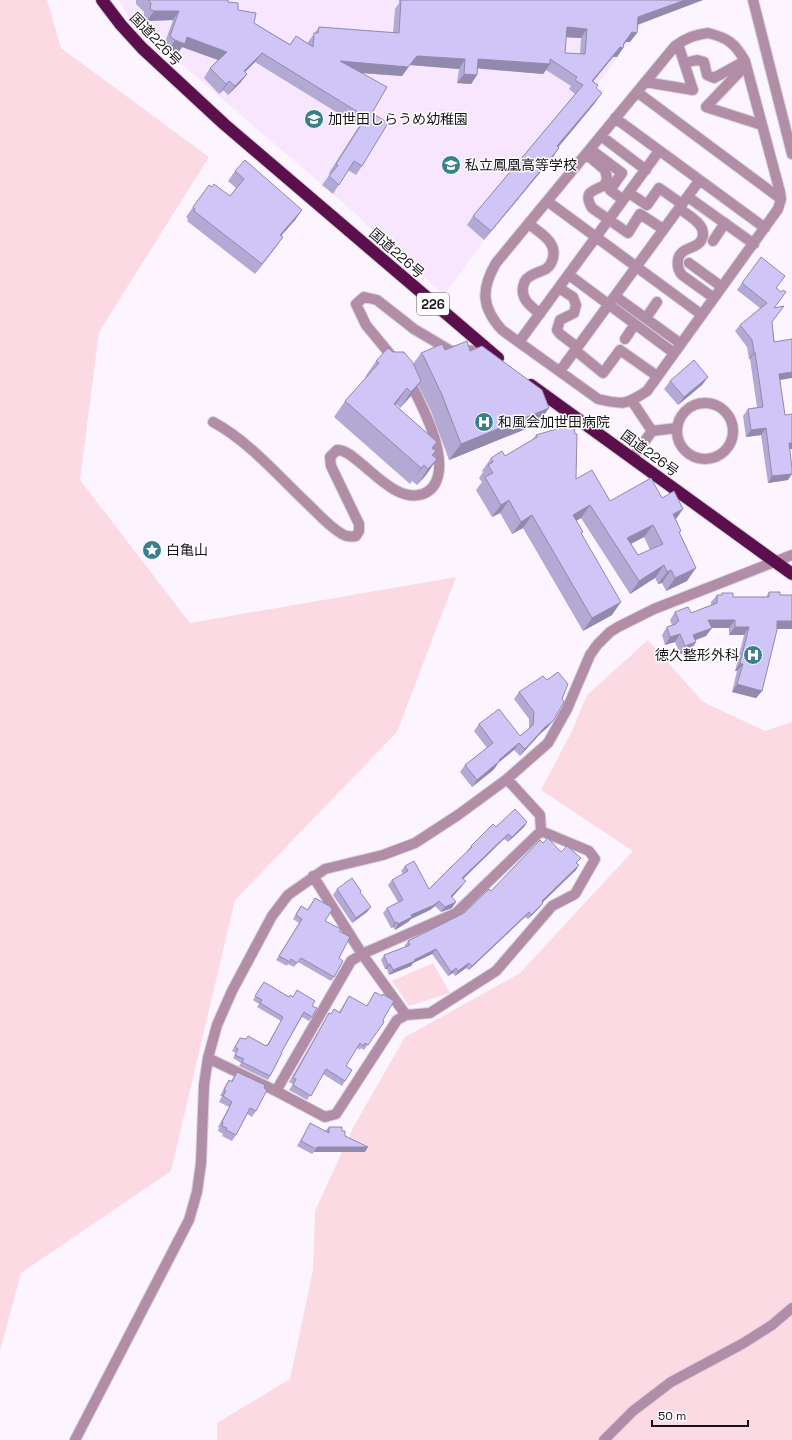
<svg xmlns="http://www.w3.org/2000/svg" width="792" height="1440" viewBox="0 0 792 1440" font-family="'Space Grotesk','Noto Sans JP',sans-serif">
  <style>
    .built { fill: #f7e6fe }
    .green { fill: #fbdae3 }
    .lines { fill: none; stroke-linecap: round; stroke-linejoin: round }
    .minor-casing { stroke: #d7d1da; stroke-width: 12 }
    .highway-casing { stroke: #d7d1da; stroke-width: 14 }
    .minor { stroke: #b28da8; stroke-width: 10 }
    .highway { stroke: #5b104d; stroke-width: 12 }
    .wall { fill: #b2a9d4; fill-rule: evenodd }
    .shaded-wall { fill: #918aac }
    .building { fill: #cfc5f6; stroke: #918aac; fill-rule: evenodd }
    .labels { text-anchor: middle; stroke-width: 3; stroke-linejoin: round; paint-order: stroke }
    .shield { fill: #fff; stroke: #5c5a5d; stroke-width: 1 }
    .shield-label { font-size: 13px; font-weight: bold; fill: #161318 }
    .street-label { font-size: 14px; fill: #161318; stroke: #fff }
    .poi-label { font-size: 14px; fill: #161318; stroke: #fff; text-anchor: start }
  </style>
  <rect width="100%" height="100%" fill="#fcf5ff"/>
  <path class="built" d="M119 0H696L642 24 444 295 340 200 129 19Z"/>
  <path class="green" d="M0 0H47L61 48 209 157 99 332 80 480 190 623 456 577 397 732 235 900 171 1171 21 1273 0 1351Z
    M648 640 703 702 765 731 792 722V1440H217V1423L290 1379 313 1270 315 1211 354 1126 405 1037 520 973 633 851 541 790 572 731 587 695Z
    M433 963 450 993 409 1006 392 981Z"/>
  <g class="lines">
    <defs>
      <path id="minor" d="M753 0 792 154
        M708 33C728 38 735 43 745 61L780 192 781 199 778 209 647 391C626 405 623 405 598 399L502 330C481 307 481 289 496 263L675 46C686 38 694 35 708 33Z
        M684 63 697 60 704 62 707 75 714 78 745 61
        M746 65 706 107 762 125
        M645 82 693 90 678 44
        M637 92 781 199
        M615 118 765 228
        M601 136 646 170
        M590 149 622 173 610 190 623 200
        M586 154 605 170 607 178 605 185C594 191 582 191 592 208L628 233 640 214 663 229
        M629 193 647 205 659 188 682 204
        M688 197 754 244
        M547 201 702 315
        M679 208C685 213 694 218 699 224 702 227 703 231 703 235 701 251 680 245 678 260 677 266 678 270 682 275L714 298
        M529 224C536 230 547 236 551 244 556 252 553 264 546 269 540 272 534 273 529 277 525 279 524 283 523 287 521 300 531 306 540 314
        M713 241 725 223
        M689 263 722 287
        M569 275 674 353
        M559 288 573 297 576 305 574 313 560 320 557 330 560 334 577 347
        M615 296 681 344
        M646 318 657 302
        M625 339 635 324
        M519 342 659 151
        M575 350 603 373 620 350 657 376
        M394 359 366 325 356 304 364 297 377 300 414 329 451 351 485 350
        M560 371 699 181
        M632 401 652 431 632 459
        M677 431a28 28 0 1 1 56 0a28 28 0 1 1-56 0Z
        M213 422C249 441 280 478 310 506 320 516 330 527 342 534 347 537 351 537 356 536L359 531V524L331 466 330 457 337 450C345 450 352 456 358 461 376 475 399 502 423 494 431 491 436 484 438 476 445 448 421 404 408 378
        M652 431 677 428
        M313 876 362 954 406 1015
        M208 1058 276 1091 325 1117 336 1114 397 1020 406 1015 430 1013 496 971 552 906 575 894 595 859 589 851 541 831 540 815 507 779
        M276 1091 351 961 362 954 456 913 541 831
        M75 1440 189 1220 197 1192 201 1163 204 1085 208 1058 217 1025 232 991 272 916 288 895 325 869 383 855 415 843 458 815 507 779 548 743 567 709 590 655 597 645 610 632 618 627 654 609 792 555
        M604 1440 633 1411 671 1382 742 1344 772 1325 792 1308"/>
      <path id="highway" d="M102 0 121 25 142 48 224 124 498 358
        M531 385 792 574"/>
    </defs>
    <use href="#minor" class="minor-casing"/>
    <use href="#highway" class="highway-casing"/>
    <use href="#minor" class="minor"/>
    <use href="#highway" class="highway"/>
  </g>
  <path class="wall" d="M136 0H228V2L254 23 290 44 296 36 308 43V42L319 27 393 33 395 9 399 3V0H703L638 24 630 42H626L624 44 623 48 617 57H613L593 81 596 89 595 103 558 147 553 157 484 240 467 225 473 216 575 94 569 89 571 86 546 70 543 74 478 68 477 75 471 84 457 83 459 69 410 65 402 76 361 73 372 113 362 166 356 175 348 170 333 194 322 185 330 174 329 173 359 126 255 62 245 72 247 74 240 83 228 95 223 90 219 94 204 78 210 68 218 60 182 47 178 53 169 50 164 45 173 20 147 21 144 18V12L136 4ZM566 37 581 38 580 54 565 53Z
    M235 171 302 210 295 220 281 236 283 237 255 274 187 221 188 219 186 217 193 207 212 187 230 196 236 188 228 181Z
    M742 283 776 288 775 308 772 322 789 450 788 480 768 483 761 435 746 437 743 416 748 409 757 407 750 359H749L747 347 735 331 740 325 760 308 737 290Z
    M445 350 470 351 538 424 449 460 431 411 418 385 410 397 400 408 396 404 395 405 437 442 432 448 433 455 437 459 426 475 417 485 412 481 410 484 334 417 345 401 366 378 365 377 376 361 393 352 413 364 421 353Z
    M708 377 702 385 678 405 664 389 670 381Z
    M536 435 576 479 610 501 662 498 676 520 679 534 687 581 666 591 662 583 658 584 655 578 630 594 581 518 576 521 612 615 583 631 523 528 512 534 500 513 492 517 476 490 482 482 479 478 483 472 482 471 491 458 505 456 533 439ZM644 537 650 550 638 555 631 544Z
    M769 592 780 595 792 629H777L762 691 756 698 732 692 737 671H735L744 635H729V628H711L706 636 695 640 691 650 680 654 675 642 665 645 662 635 667 627 672 625 670 620 675 612 691 613 711 605V602L717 595H721L722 593 733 597H766Z
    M519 692 548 727 540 734 520 756 514 750 498 763 495 768 492 771 472 787 460 772 465 765 487 748 474 731 479 724 520 736 529 729V719L514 699Z
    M527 822 524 827 508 842 504 839 463 879 462 886 452 897V908L441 912 435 906 430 910 411 919 408 922 395 930 393 927 391 928 383 913 387 908 398 902 388 885 392 880 403 874 401 871 405 866 429 889 468 852 467 851 471 846 496 827Z
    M543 843 561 852 577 863 576 870 542 902 543 903 540 907 528 919 525 917 469 970 466 968 455 976 453 973 448 976 432 954 413 963 411 966 389 975 387 969H385L381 960 384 955 405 947V945L408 941 464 913 491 891Z
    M337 889 361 891 360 892 367 912 352 923 333 895Z
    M315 898 325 921 340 931 339 958 334 977 331 981 298 962 294 967 288 964 287 966 276 960 299 923 293 919 298 910 301 906 307 910Z
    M264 982 289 997H293L297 990 312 1006V1017L309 1021 302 1017 281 1053 270 1076 268 1080 239 1066 241 1063 233 1058 236 1053 232 1051 240 1038 246 1039 248 1036 266 1046 267 1045 281 1021 257 1007 259 1004 253 1000Z
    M375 992 383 1020 384 1022 364 1050 361 1048 360 1050 357 1048 346 1066 345 1081 342 1086 323 1074 307 1100 289 1090 293 1084 289 1082 326 1018 329 1013 331 1014 334 1009 339 1012 349 996 367 1006Z
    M237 1072 264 1088 256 1111 252 1117 247 1114 236 1135 232 1141 222 1136 223 1134 218 1131 219 1128 218 1127 229 1107 219 1102 222 1096H220L225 1086 229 1080 231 1081Z
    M310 1123 325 1131 329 1127 342 1131 345 1136 365 1152H314L312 1154 297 1146 307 1129Z"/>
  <path class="shaded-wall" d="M685 0H703L632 27 638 17Z
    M154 11H179L173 20 147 21Z
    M567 27 587 29 581 38 560 37Z
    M632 32 637 33 630 42H626L621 47 623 48 617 57H613L586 90 592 81Z
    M187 37 227 52 221 61 182 47 178 53 169 50 175 40Z
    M262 53 255 62 237 80 244 71Z
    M417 56 465 59 459 69 410 65 402 76 334 71 340 61Z
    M478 59 550 64 543 74 472 68Z
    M247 74 240 83 228 95 235 86Z
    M464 74 477 75 471 84 457 83Z
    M229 81 223 90 219 94 226 84Z
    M602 93 595 103 551 156 557 146Z
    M559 148 553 157 484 240 491 231Z
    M302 210 295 220 273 245 280 235Z
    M283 237 276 247 255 274 262 264Z
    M754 352H755L750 359H749Z
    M792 372V378L774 381 779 374Z
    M708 377 702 385 678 405 684 397Z
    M421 381 410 397 400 408 411 392Z
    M407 388 396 404 383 420 394 404Z
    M549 408 538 424 449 460 461 444Z
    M766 428 761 435 746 437 751 430Z
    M789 443H792V449L784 450Z
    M437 459 426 475 417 485 428 469Z
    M424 465 412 481 410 484 421 468Z
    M792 474 788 480 768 483 772 476Z
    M509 500 500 513 492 517 501 505Z
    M590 505 581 518 564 528 573 515Z
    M683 509 674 522 673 514Z
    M532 515 523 528 512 534 521 522Z
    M653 525 644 537 619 550 627 538Z
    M664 565 655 578 630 594 639 581Z
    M696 568 687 581 666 591 675 578Z
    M671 570 662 583 658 584 667 572Z
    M621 602 612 615 583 631 592 618Z
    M708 620H735L729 628H703Z
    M777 621H792V629H771Z
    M735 627H749L744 635H729Z
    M712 628 706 636 688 643 693 635Z
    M680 634 675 642 665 645 670 637Z
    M696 642 691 650 680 654 685 646Z
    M740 663 743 664 737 671H735Z
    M737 684 762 691 756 698 732 692Z
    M553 721 548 727 540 734 520 756 525 749 545 727Z
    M519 743 514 750 498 763 495 768 492 771 472 787 477 780 499 760Z
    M527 822 524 827 508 842 512 837Z
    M508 834 504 839 459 883 462 878Z
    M579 865 576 870 539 906 542 901Z
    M466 881 462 886 448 902 451 896Z
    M439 901 435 906 430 910 411 919 408 922 395 930 398 924 411 915Z
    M456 902 452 908 441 912 445 907Z
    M543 903 540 907 528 919 531 915Z
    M371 907 367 912 352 923 356 918Z
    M529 912 525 917 469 970 472 966Z
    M397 922 393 927 391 928 395 923Z
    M436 949 432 954 413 963 411 966 389 975 393 970Z
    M469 963 466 968 455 976 458 971Z
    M390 964 387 969H385L388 965Z
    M456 968 453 973 448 976 451 972Z
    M317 1147H368L365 1152H314Z"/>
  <path class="building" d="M148 0H228V2L238 3V10L256 13 254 23 290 45 296 36 313 47 314 33H318L319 27 399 33 401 0H685L638 17 637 33 632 32 624 43 623 48 620 47 592 81 598 85 596 88 602 93 557 146 559 148 491 231 473 216 583 85 575 80 577 77 550 59V64L478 59 477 75 464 74 465 59 417 56 408 67 340 61 387 87 372 113 388 123 362 166 354 161 339 185 329 176 338 165 336 164 366 117 262 53 244 71 247 74 235 86 229 81 226 84 210 68 227 52 187 37 185 44 175 40 170 36 179 11H154L150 9 151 3ZM567 27 587 29 585 54 565 53Z
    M245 160 302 210 280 235 283 237 262 264 194 211 195 209 193 207 209 185 212 187 214 184 230 196 244 179 235 171Z
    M761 257 785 276 776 288 781 292 783 290 786 292 774 308 784 306 772 322 774 342 792 339V372L779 374 785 415 792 414V443H789L792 468V474L772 476 766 428 751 430 748 409 763 407 755 352H754L752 340 740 325 767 303 742 283Z
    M467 341 470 351 482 346 542 390 549 408 461 444 442 395 424 357 421 353 442 344 445 350Z
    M388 348 393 352H404L413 363 421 381 411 392 407 388 394 404 437 442 432 448 436 451 432 455 437 459 428 469 424 465 421 468 345 401 379 363 376 361Z
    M694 360 708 377 684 397 670 381Z
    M574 425 575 434H577L576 479 592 470 610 501 651 478 662 498 674 491 683 509 673 514 681 531 679 532 696 568 675 578 671 570 667 572 664 565 639 581 590 505 573 515 583 532 581 533 621 602 592 618 532 515 521 522 509 500 501 505 485 477 493 473 488 465 493 462 491 458 502 451 505 456 537 437 536 435 567 426ZM653 525 663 544 638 555 627 538Z
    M769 592H780V595H792V621H777V630L762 691 737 684 743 664 740 663 749 627H735V620H708L712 628 693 635 696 642 685 646 680 634 670 637 667 627 676 624V622L679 621 675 612 688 607 691 613 717 603V595H722V593H733V597H769Z
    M558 672 568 684 562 699 564 702 553 721 545 727 525 749 519 743 499 760 500 761 496 764 477 780 465 765 493 743 479 724 499 709 520 736 533 725 534 712 519 692 543 676 547 680Z
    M515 809 527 822 512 837 508 834 462 878 466 881 451 896 456 902 445 907 439 901 434 905 411 915 412 917 398 924 397 922 395 923 387 908 403 900 392 880 408 871 405 866 414 861 429 889 451 867 472 847 471 846 493 824 496 827Z
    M548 838 561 852 567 846 581 858 576 863 579 865 542 901 543 903 531 915 529 912 472 966 469 963 458 971 456 968 451 972 436 949 414 960 415 961 393 970 390 964 388 965 384 955 410 945 408 941 464 913 489 889 491 891 540 840 543 843Z
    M352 878 361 891 360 892 371 907 356 918 337 889Z
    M315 898 331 907 332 910 325 921 341 929 339 931 350 937 339 958 343 961 334 977 301 958 297 963 291 959 290 962 279 956 302 919 296 915 301 906 308 910Z
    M264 982 289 997 290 995 293 997 297 990 315 1001 312 1006 317 1008 312 1017 304 1012 281 1053H282L270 1076 242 1062 244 1059 235 1055 238 1049 235 1047 240 1038 246 1039 248 1036 266 1046V1045H268L283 1017 260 1003 262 1000 255 996Z
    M375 992 382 996 383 994 394 1001 383 1020 384 1022 368 1045 365 1043 363 1046 360 1043 346 1066 352 1070 345 1081 326 1069 311 1096 293 1085 296 1079 293 1078 329 1013 331 1014 334 1009 340 1013 349 996 367 1006Z
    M237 1072 265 1085 264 1088 267 1090 256 1111 250 1108 236 1135 226 1130 227 1128 222 1126 223 1122H222L232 1102 223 1096 226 1091 224 1090 229 1080 232 1082Z
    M310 1123 329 1133V1127H342V1131H345V1136L368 1147H317L316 1149 301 1141Z"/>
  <defs>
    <symbol id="school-disc" viewBox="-11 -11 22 22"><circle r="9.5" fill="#3a808b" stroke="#fff"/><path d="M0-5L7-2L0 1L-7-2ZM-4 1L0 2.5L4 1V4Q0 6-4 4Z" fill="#fff"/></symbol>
    <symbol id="hospital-disc" viewBox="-11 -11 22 22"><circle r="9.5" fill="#3a808b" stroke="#fff"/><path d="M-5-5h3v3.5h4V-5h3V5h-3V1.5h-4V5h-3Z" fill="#fff"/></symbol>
    <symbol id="sight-disc" viewBox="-11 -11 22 22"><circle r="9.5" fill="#3a808b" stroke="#fff"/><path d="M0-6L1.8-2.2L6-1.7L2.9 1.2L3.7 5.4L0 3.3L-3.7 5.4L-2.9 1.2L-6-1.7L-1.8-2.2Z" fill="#fff"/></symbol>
  </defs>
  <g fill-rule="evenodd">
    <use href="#school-disc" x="303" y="108" width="22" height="22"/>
    <use href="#school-disc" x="440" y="154" width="22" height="22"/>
    <use href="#hospital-disc" x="473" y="411" width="22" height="22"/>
    <use href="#sight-disc" x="141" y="539" width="22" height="22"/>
    <use href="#hospital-disc" x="742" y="644" width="22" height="22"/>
  </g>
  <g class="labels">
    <rect class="shield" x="417" y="293" width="32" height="22" rx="3"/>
    <g class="shield-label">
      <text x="433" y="309">226</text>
    </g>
    <g class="street-label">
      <text transform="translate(156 39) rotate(46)" y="5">国道226号</text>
      <text transform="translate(397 253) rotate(41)" y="5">国道226号</text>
      <text transform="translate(650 453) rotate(36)" y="5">国道226号</text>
    </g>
    <g class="poi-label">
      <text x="328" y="124">加世田しらうめ幼稚園</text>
      <text x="465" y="170">私立鳳凰高等学校</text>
      <text x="498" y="427">和風会加世田病院</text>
      <text x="166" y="555">白亀山</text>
      <text x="739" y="660" text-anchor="end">徳久整形外科</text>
    </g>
  </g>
  <path d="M652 1420v6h96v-6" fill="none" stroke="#161318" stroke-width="2"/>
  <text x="658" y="1420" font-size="12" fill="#161318" stroke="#ffffff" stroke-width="3" paint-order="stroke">50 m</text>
</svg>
